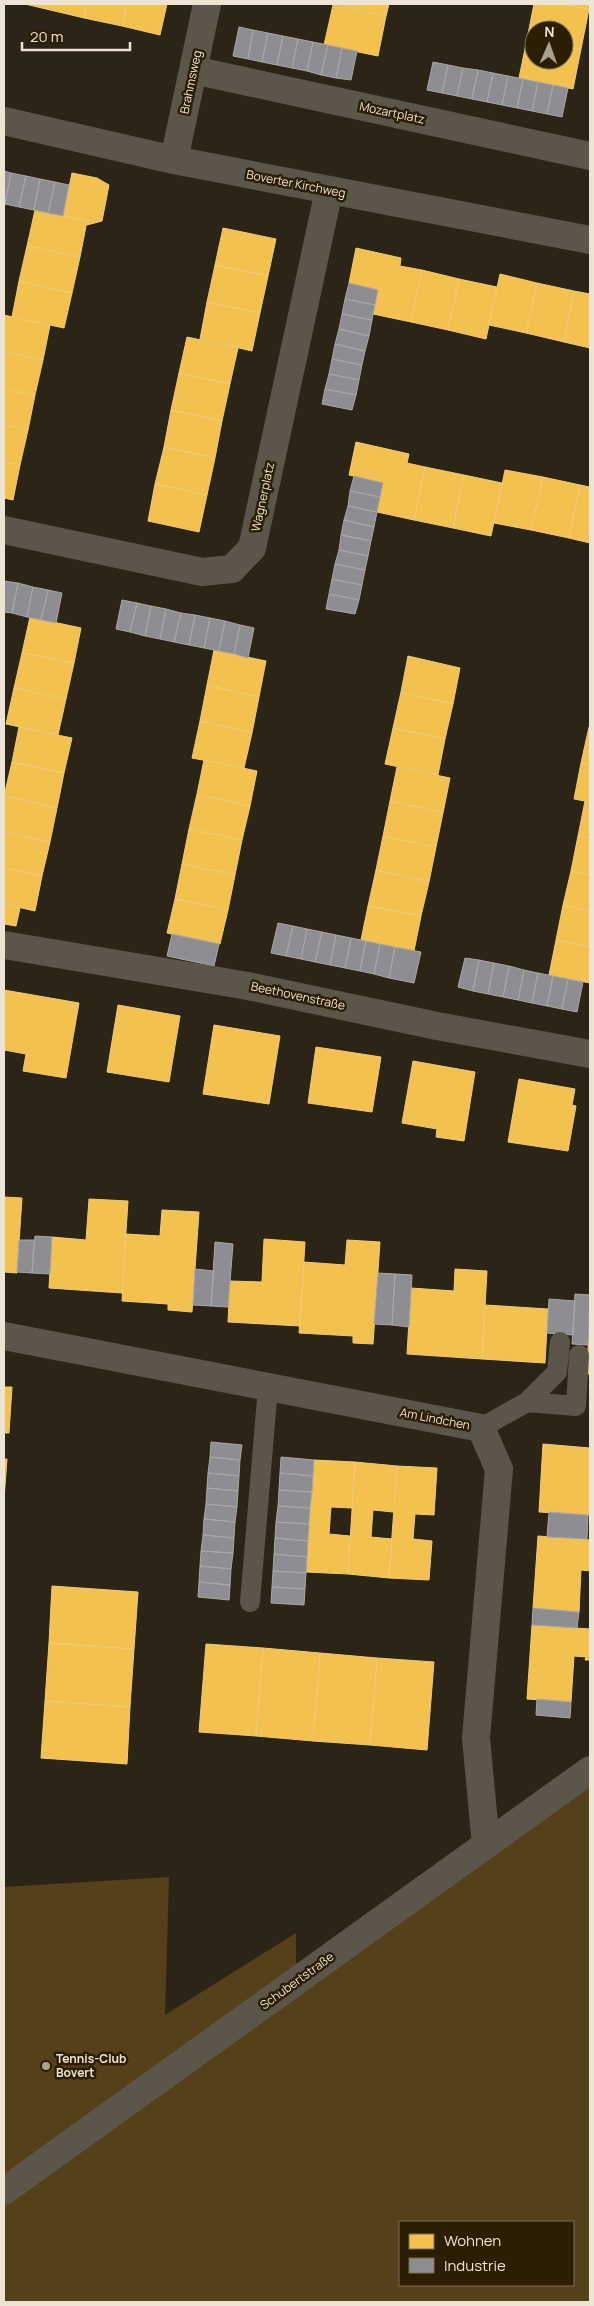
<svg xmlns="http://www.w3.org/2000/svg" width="594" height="2306" viewBox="0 0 594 2306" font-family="Manrope,sans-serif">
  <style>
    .green { fill: #554119; fill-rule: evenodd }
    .homes { fill: #f2c14e; stroke: #f0cc76 }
    .industry { fill: #8d8d92; stroke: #aaa7a6 }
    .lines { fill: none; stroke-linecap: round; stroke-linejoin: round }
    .lane { stroke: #5c564a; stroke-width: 20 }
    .street { stroke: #5c564a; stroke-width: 28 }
    .poi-dot { fill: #a9a192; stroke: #2b1e03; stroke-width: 2 }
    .labels { text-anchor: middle; stroke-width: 5; stroke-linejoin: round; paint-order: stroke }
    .street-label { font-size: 12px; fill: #ede4d4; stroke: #2b1e03 }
    .poi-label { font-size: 12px; font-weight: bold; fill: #ede4d4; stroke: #2b1e03; text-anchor: start }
  </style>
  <rect width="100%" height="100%" fill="#2c2416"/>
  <path class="green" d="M590 1783V2302H4V2201ZM400 2222H573V2285H400Z
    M169 1877 165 2015 296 1933V1973L4 2178V1887Z"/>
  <path class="homes" d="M25 4H47L46 9Z
    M47 4H87L84 18 46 9Z
    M87 4H127L122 26 84 18Z
    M127 4H167L160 35 122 26Z
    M333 4H389L386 16Z
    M534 4H562L589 9 581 49 564 46V30H534V40L527 39Z
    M562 4H590L589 9Z
    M333 5 386 16 378 56 324 45Z
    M527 39 534 40V60H564V46L581 49 573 89 519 78Z
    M72 173 97 178 109 185 102 221 87 225V221L63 216Z
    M35 210 87 221 80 257 27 246Z
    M223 228 276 239 268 276 215 265Z
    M27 246 80 257 72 293 19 281Z
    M356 248 401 258 400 266 422 270 411 322 373 314 378 290 349 283Z
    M215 265 268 276 260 313 207 302Z
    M422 270 459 279 448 330 411 322Z
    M500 274 537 283 526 333 489 325Z
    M459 279 497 287 486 339 448 330Z
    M19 281 72 293 64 328 12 317Z
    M537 283 574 291 564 342 526 333Z
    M574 291 590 294V348L564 342Z
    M207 302 260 313 252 351 200 339Z
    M4 315 50 325 43 360 4 352Z
    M187 337 238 348 230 384 179 373Z
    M4 352 43 360 35 395 4 389Z
    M179 373 230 384 222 421 171 410Z
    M4 389 35 395 28 430 4 425Z
    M171 410 222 421 215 458 164 447Z
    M4 425 28 430 20 465 4 462Z
    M356 442 409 454 407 463 425 467 414 520 377 512 383 483 349 475Z
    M164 447 215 458 207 495 155 484Z
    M4 462 20 465 13 500 4 498Z
    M425 467 464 475 453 528 414 520Z
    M505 470 543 477 531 530 494 523Z
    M464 475 502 483 491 536 453 528Z
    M543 477 580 485 569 538 531 530Z
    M155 484 207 495 199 532 148 521Z
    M580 485 590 487V543L569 538Z
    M30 617 81 628 74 663 22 653Z
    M214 650 266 661 259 697 207 685Z
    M22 653 74 663 66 699 14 688Z
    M408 656 460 668 453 704 401 692Z
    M207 685 259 697 252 733 200 721Z
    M14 688 66 699 58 735 6 724Z
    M401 692 453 704 445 739 393 728Z
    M200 721 252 733 244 768 192 758Z
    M19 727 72 738 64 773 12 762Z
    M589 727H590V765L581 763Z
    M393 728 445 739 438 775 385 764Z
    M204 760 257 771 250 806 197 794Z
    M12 762 64 773 57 808 4 796Z
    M581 763 590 765V802L574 799Z
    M397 767 450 778 443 813 390 801Z
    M197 794 250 806 242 840 189 829Z
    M4 796 57 808 50 842 4 832Z
    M390 801 443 813 436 847 383 836Z
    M585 801 590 802V838L578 836Z
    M189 829 242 840 235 875 182 864Z
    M4 832 50 842 42 876 4 868Z
    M383 836 436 847 429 882 376 870Z
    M578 836 590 838V875L571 871Z
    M182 864 235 875 228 910 175 899Z
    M4 868 42 876 35 911 4 904Z
    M376 870 429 882 421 916 368 906Z
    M571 871 590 875V911L563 905Z
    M175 899 228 910 220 944 167 933Z
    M4 904 20 908 16 926 4 924Z
    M563 905 590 911V947L556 940Z
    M368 906 421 916 414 951 361 940Z
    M556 940 590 947V983L549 975Z
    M4 990 79 1003 66 1078 23 1071 26 1054 4 1050Z
    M118 1005 180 1016 169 1082 107 1072Z
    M214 1025 280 1036 269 1104 203 1094Z
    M316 1047 381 1057 372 1112 308 1103Z
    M413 1061 475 1072 464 1141 436 1137 437 1129 402 1123Z
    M519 1079 575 1089 572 1105 576 1106 568 1151 508 1142Z
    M4 1197 22 1198 17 1273 4 1272Z
    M89 1199 128 1201 122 1293 49 1288 52 1237 86 1240Z
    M162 1210 199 1212 192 1312 168 1310V1304L122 1301 126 1234 160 1236Z
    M264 1239 305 1242 300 1326 228 1322 230 1281 262 1282Z
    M347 1240 380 1242 373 1344 353 1343V1336L299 1333 304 1262 345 1265Z
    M455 1269 487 1271 482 1359 407 1354 411 1288 454 1291Z
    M485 1305 548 1309 545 1363 482 1359Z
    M590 1323V1374H586Z
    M4 1387H12L9 1433H4Z
    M543 1444 590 1448V1515L539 1512Z
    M4 1459H7L4 1499Z
    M314 1460 355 1462 352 1508 331 1507 329 1534 350 1536 348 1574 306 1572Z
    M355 1462 397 1466 393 1512 373 1510 371 1537 392 1539 389 1578 348 1574Z
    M397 1466 437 1468 434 1515 415 1514 413 1539 432 1541 429 1580 389 1578Z
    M538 1536 590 1540V1571L581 1570 579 1612 533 1608Z
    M52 1586 138 1592 134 1649 49 1643Z
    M532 1625 590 1629V1660H585L586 1657 574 1656 571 1702 527 1699Z
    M49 1643 134 1649 130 1707 45 1701Z
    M206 1644 263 1648 256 1736 199 1732Z
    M263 1648 320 1653 313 1741 256 1736Z
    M320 1653 377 1658 370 1745 313 1741Z
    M377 1658 434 1662 427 1750 370 1745Z
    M45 1701 130 1707 127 1764 41 1758Z"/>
  <path class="industry" d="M239 27 253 30 248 59 233 56Z
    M253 30 268 33 262 62 248 59Z
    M268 33 283 36 277 65 262 62Z
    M283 36 298 39 292 68 277 65Z
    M298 39 313 42 307 71 292 68Z
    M313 42 328 45 321 75 307 71Z
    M328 45 342 48 336 78 321 75Z
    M342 48 357 51 351 80 336 78Z
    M433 62 448 65 442 93 427 90Z
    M448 65 463 68 457 96 442 93Z
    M463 68 478 70 472 99 457 96Z
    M478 70 493 73 487 102 472 99Z
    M493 73 508 76 502 105 487 102Z
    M508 76 523 79 517 108 502 105Z
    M523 79 538 82 532 111 517 108Z
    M538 82 553 85 547 114 532 111Z
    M553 85 568 88 562 117 547 114Z
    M4 171 11 173 5 204H4Z
    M11 173 26 176 19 207 5 204Z
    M26 176 40 179 34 210 19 207Z
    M40 179 55 182 48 213 34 210Z
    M55 182 69 185 63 216 48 213Z
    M349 283 378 290 375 305 345 299Z
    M345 299 375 305 372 320 342 314Z
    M342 314 372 320 369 336 339 329Z
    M339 329 369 336 365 351 335 344Z
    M335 344 365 351 362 365 332 359Z
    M332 359 362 365 359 380 329 374Z
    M329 374 359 380 356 395 325 389Z
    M325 389 356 395 352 410 322 404Z
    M354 476 383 483 380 497 350 491Z
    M350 491 380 497 377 512 348 506Z
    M348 506 377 512 374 527 344 520Z
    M344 520 374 527 371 541 341 535Z
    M341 535 371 541 368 556 339 550Z
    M339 550 368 556 365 570 335 564Z
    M335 564 365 570 362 585 332 579Z
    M332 579 362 585 359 600 329 594Z
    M4 581 18 583 12 613 4 612Z
    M18 583 33 587 27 617 12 613Z
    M33 587 48 590 41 620 27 617Z
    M48 590 62 593 56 623 41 620Z
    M329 594 359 600 355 614 326 609Z
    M122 600 137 603 130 632 116 629Z
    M137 603 151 606 145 636 130 632Z
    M151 606 166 609 160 639 145 636Z
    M166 609 181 613 174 642 160 639Z
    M181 613 195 615 189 645 174 642Z
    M195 615 210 618 204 648 189 645Z
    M210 618 225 621 219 651 204 648Z
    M225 621 240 625 234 654 219 651Z
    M240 625 254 628 248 658 234 654Z
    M278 923 293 926 286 956 271 953Z
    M293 926 307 929 301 959 286 956Z
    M307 929 322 932 315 962 301 959Z
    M322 932 336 935 330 965 315 962Z
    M172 934 219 944 214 966 167 956Z
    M336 935 351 938 345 968 330 965Z
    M351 938 366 941 360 971 345 968Z
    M366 941 380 944 374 974 360 971Z
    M380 944 395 947 389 978 374 974Z
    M395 947 421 952 414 983 389 978Z
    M465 958 479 960 473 991 458 987Z
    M479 960 494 963 488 994 473 991Z
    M494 963 509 966 503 997 488 994Z
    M509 966 524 970 518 1000 503 997Z
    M524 970 538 973 532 1003 518 1000Z
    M538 973 553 976 547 1006 532 1003Z
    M553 976 568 979 562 1009 547 1006Z
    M568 979 583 982 577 1012 562 1009Z
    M35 1236 52 1237 50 1274 32 1273Z
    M19 1240H34L32 1273 17 1272Z
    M215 1242 233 1244 228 1307 211 1306Z
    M195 1269 214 1271 211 1306 193 1305Z
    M378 1273 395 1274 392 1325 374 1324Z
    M395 1274 412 1275 409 1327 392 1325Z
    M575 1294 590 1295 588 1345 572 1344Z
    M549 1299 575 1301 573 1335 547 1333Z
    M211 1442 242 1445 240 1460 210 1457Z
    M210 1457 240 1460 239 1476 208 1473Z
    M281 1457 314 1460 313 1476 280 1473Z
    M208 1473 239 1476 238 1491 207 1488Z
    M280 1473 313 1476 312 1492 279 1490Z
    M207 1488 238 1491 237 1507 206 1504Z
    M279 1490 312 1492 310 1508 278 1506Z
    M206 1504 237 1507 235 1522 204 1519Z
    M278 1506 310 1508 309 1524 276 1522Z
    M549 1512 588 1515 587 1539 547 1537Z
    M204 1519 235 1522 234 1538 203 1535Z
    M276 1522 309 1524 308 1541 275 1538Z
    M203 1535 234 1538 233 1553 201 1551Z
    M275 1538 308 1541 307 1557 274 1554Z
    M201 1551 233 1553 231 1569 200 1566Z
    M274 1554 307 1557 306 1573 273 1571Z
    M200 1566 231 1569 230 1585 199 1582Z
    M273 1571 306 1573 305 1589 272 1587Z
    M199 1582 230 1585 229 1600 198 1597Z
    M272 1587 305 1589 304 1605 271 1603Z
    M533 1608 579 1612 577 1628 532 1625Z
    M537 1699 571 1702 570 1718 536 1715Z"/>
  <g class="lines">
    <path class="lane" d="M527 1402 557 1372 560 1342
      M481 1428 527 1402 576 1406 579 1355
      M250 1602 268 1387"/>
    <path class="street" d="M193 70 590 156
      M4 121 174 160 590 240
      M174 160 207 4
      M4 530 202 572 232 569 252 548 329 190
      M4 945 248 986 437 1026 590 1054
      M4 1336 481 1428 499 1469 476 1738 486 1845
      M4 2191 590 1770"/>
  </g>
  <circle class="poi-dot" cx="46" cy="2066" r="5"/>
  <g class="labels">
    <g class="street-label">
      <text transform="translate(191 82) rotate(-78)" y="4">Brahmsweg</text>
      <text transform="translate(392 113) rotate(12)" y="4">Mozartplatz</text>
      <text transform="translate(296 184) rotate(11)" y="4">Boverter Kirchweg</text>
      <text transform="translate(263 497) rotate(-78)" y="4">Wagnerplatz</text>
      <text transform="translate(298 996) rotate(12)" y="4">Beethovenstraße</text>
      <text transform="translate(435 1419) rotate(11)" y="4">Am Lindchen</text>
      <text transform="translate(297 1981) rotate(-36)" y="4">Schubertstraße</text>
    </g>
    <g class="poi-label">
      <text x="56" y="2063">Tennis-Club<tspan x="56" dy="14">Bovert</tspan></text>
    </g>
  </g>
  <rect width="594" height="2306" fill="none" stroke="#ede4d4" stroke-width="10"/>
  <rect x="399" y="2221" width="175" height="65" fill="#2b1e03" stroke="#796d57"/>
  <rect x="409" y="2234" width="25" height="15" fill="#f2c14e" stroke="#796d57"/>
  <text x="444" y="2246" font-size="15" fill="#ede4d4">Wohnen</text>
  <rect x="409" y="2258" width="25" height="15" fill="#8d8d92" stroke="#796d57"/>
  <text x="444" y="2271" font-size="15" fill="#ede4d4">Industrie</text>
  <g transform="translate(549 45) rotate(2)"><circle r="24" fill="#2b1e03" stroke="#796d57"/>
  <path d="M0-4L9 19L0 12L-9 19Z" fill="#a9a192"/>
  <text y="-8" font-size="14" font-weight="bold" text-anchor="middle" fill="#ede4d4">N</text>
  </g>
  <path d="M22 42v8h108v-8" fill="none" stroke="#ede4d4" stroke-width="2.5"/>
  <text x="30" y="42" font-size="15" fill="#ede4d4" stroke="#2b1e03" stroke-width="4" paint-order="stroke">20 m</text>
</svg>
